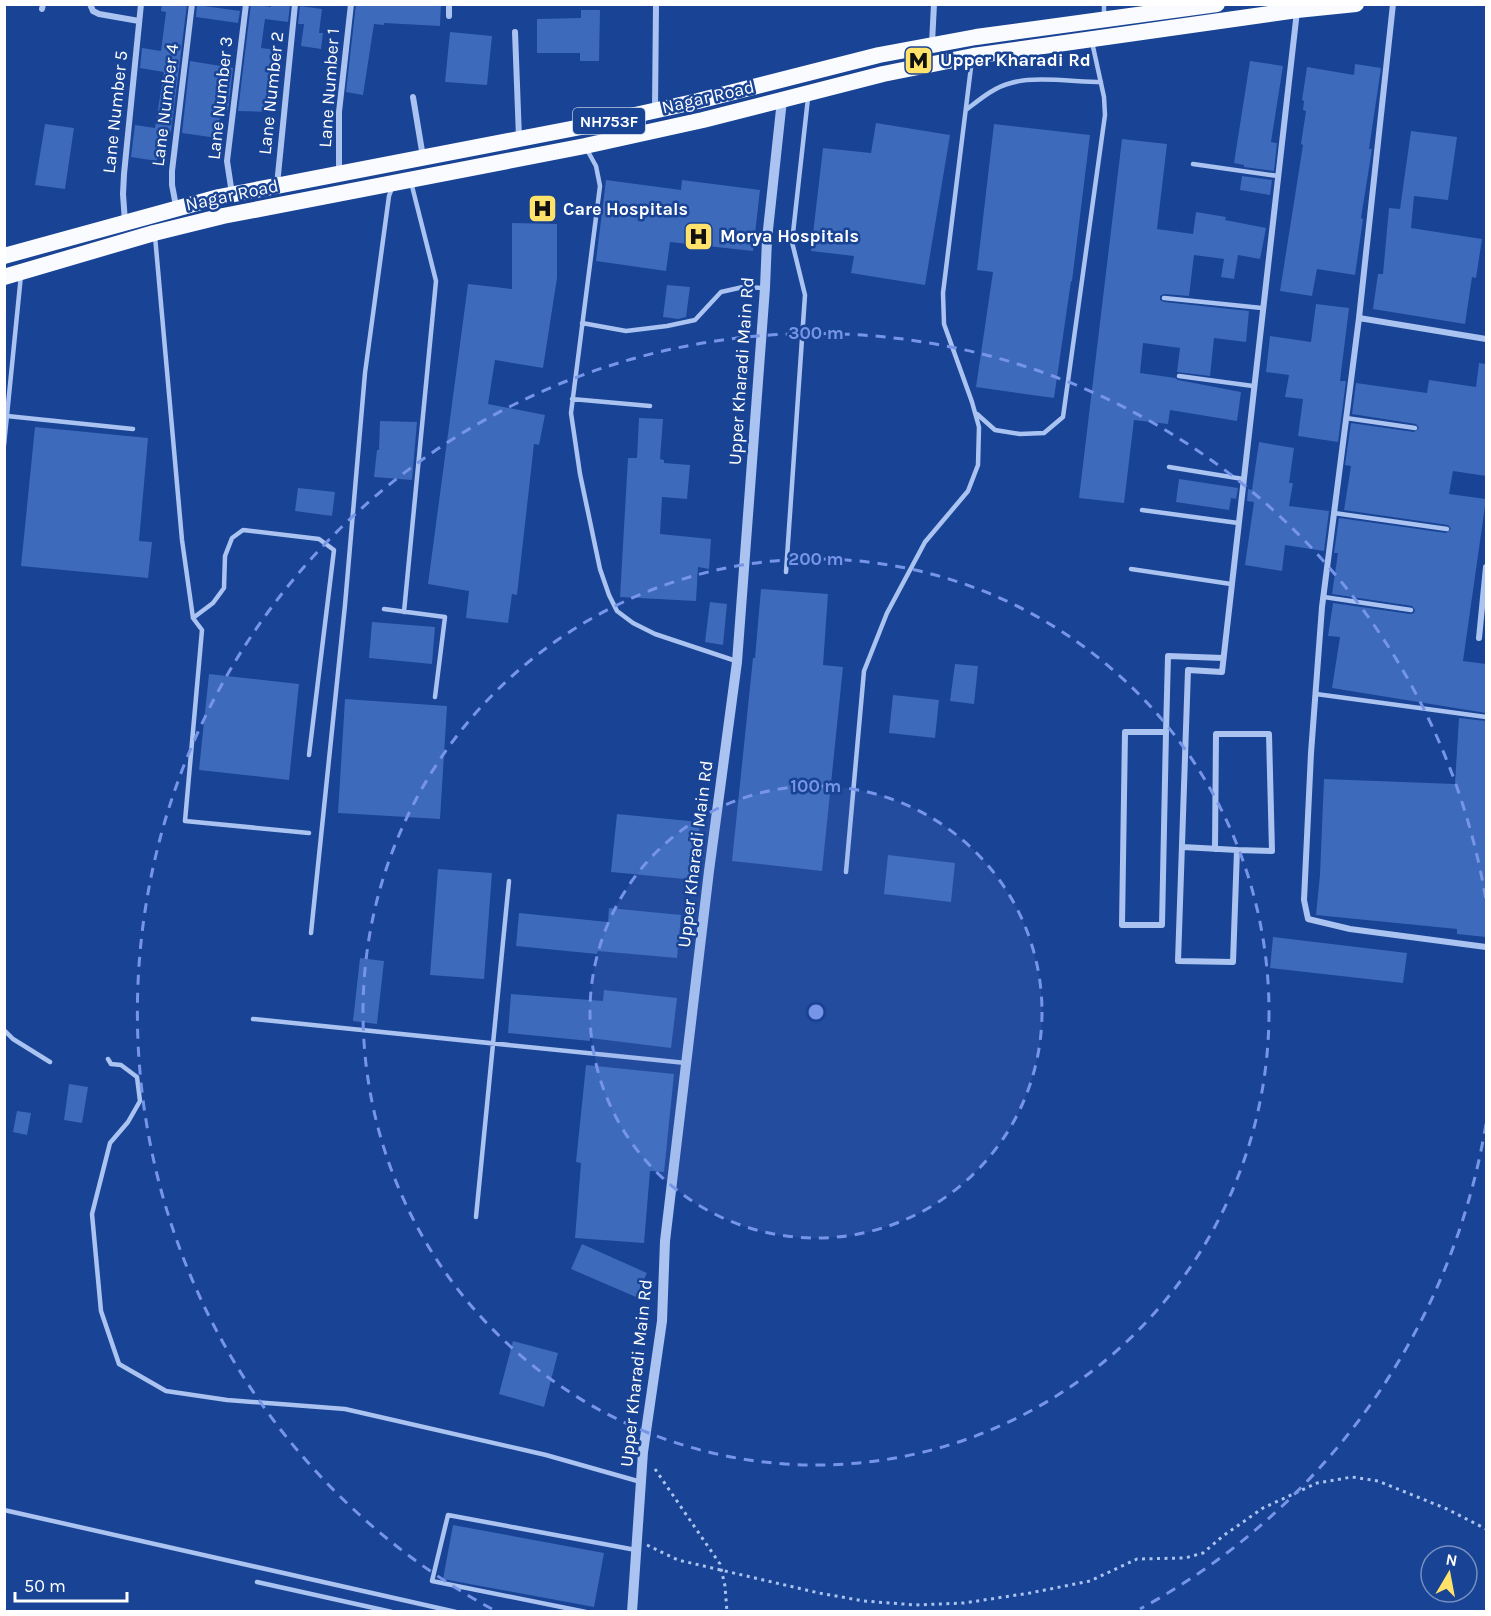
<svg xmlns="http://www.w3.org/2000/svg" width="1491" height="1616" viewBox="0 0 1491 1616" font-family="Karla,sans-serif">
  <style>
    .building { fill: #3d6abb }
    .lines { fill: none; stroke-linecap: round; stroke-linejoin: round }
    .path { stroke: #aac3f0; stroke-width: 3; stroke-dasharray: 3 4.5; stroke-linecap: butt }
    .service { stroke: #aac3f0; stroke-width: 4.5 }
    .minor { stroke: #aac3f0; stroke-width: 6 }
    .tertiary { stroke: #aac3f0; stroke-width: 10 }
    .trunk { stroke: #f9fbff; stroke-width: 16 }
    .ring { fill: none; stroke: #7795e8; stroke-width: 3; stroke-dasharray: 10 8 }
    .labels { text-anchor: middle; stroke-width: 5; stroke-linejoin: round; paint-order: stroke }
    .shield { fill: #194394; stroke: #bac7df; stroke-width: 1.5 }
    .shield-label { font-size: 16px; font-weight: bold; fill: #fff }
    .poi-label { font-size: 18px; font-weight: bold; fill: #fff; stroke: #194394; text-anchor: start }
    .street-label { font-size: 18px; fill: #fff; stroke: #194394 }
    .centre { fill: #7795e8; stroke: #194394; stroke-width: 3 }
    .ring-label { font-size: 18px; text-anchor: middle; font-weight: bold; fill: #7795e8; stroke: #194394; stroke-width: 5; stroke-linejoin: round; paint-order: stroke }
  </style>
  <rect width="100%" height="100%" fill="#194394"/>
  <path class="building" d="M162 4H187L171 132 161 130 157 161 131 157 135 125 155 128 164 72 140 68 142 48 161 51 166 12 161 11Z
    M251 4 271 7V4L290 5 288 22 265 19 261 48 278 50 270 112 238 111Z
    M356 4H441L440 26 384 23V25L374 24 363 95 346 92Z
    M197 5 240 11 238 23 196 17Z
    M300 6 322 9 319 33H323L321 49 301 46 304 24H298Z
    M581 10H600L599 61H580V53H537V19L581 18Z
    M450 32 492 36 487 85 445 82Z
    M190 61 233 68 228 110H221L217 138 182 133Z
    M1250 61 1283 66 1271 142 1277 143 1274 171 1244 167V165L1234 163Z
    M1355 64 1381 68 1369 149H1372L1361 218 1363 219 1355 275 1317 269 1312 296 1280 291 1303 145 1301 144 1306 111 1303 110 1304 101 1302 100 1307 67 1354 75Z
    M876 123 950 135 925 285 851 273 854 256 811 251 823 148 871 153Z
    M45 124 74 128 65 189 35 185Z
    M994 124 1090 135 1072 281H1071L1054 398 976 387 993 272 977 270Z
    M1411 131 1457 137 1448 200 1414 196 1411 228 1482 239 1476 278 1472 277 1465 324 1373 309 1378 274H1383L1389 208 1400 209Z
    M1122 139 1167 144 1157 229 1193 234 1196 212 1226 217 1225 220 1266 228 1260 259 1238 255 1234 279 1221 277 1224 259 1194 255 1189 296 1164 294 1160 296V300L1164 302 1249 311 1246 342 1214 338 1210 376 1177 372 1180 348 1143 343 1140 373 1175 378 1178 380 1241 392 1237 421 1170 410 1168 424 1134 420 1124 503 1079 498Z
    M1242 176 1272 180 1270 195 1240 190Z
    M606 180 681 190 682 180 760 190 753 251 670 242 666 271 596 261Z
    M512 223 557 224V278L543 368 495 360 488 404 545 415 539 445 534 444 517 595 512 594 508 623 466 618 469 591 428 584 468 284 512 289Z
    M667 285 690 287 686 317 678 319 663 317Z
    M1316 304 1349 308 1340 381H1346L1338 442 1298 436 1303 399 1285 397 1289 375 1266 372 1270 336 1311 342Z
    M1479 363 1486 364V476L1453 471 1449 494 1486 499 1463 661 1486 664V713L1332 688 1340 637 1328 636 1333 603 1410 614 1414 613 1415 610 1412 606 1332 594 1338 553H1334L1339 518 1446 533 1451 529 1448 525 1344 510 1351 466 1345 465 1351 423 1414 432 1419 428 1416 424 1352 414 1356 383 1427 393 1429 380 1476 387Z
    M639 418 663 419 660 459 664 460V463L690 465 687 499 662 497 660 534 711 539 709 569 698 567 696 601 620 597 628 458H637Z
    M380 421 417 422 412 480 374 477 377 450H379Z
    M35 427 148 438 139 541 152 542 148 578 21 566Z
    M1259 442 1294 448 1289 483H1293L1289 506 1329 511 1324 551 1285 545 1282 571 1245 565 1254 502 1247 501 1248 489 1252 490Z
    M1179 479 1238 488 1236 499 1231 498 1229 510 1176 502Z
    M298 488 335 492 332 516 295 511Z
    M761 589 828 594 823 665 843 667 822 871 732 861 753 658H755Z
    M710 602 727 604 723 645 705 642Z
    M372 622 435 627 432 664 369 658Z
    M955 664 978 666 974 704 950 701Z
    M209 674 299 684 289 780 199 770Z
    M893 695 939 700 935 738 889 733Z
    M345 699 447 706 440 819 338 813Z
    M1459 718 1486 721V937L1457 934V929L1316 915 1320 875 1324 779 1455 784Z
    M617 814 700 822 695 880 611 872Z
    M888 855 955 863 951 902 884 894Z
    M438 869 492 873 484 979 430 975Z
    M609 908 681 915 677 958 598 951 597 954 516 946 519 913 608 922Z
    M1273 937 1407 953 1403 983 1270 968Z
    M360 958 384 961 377 1024 353 1021Z
    M604 990 677 998 671 1048 590 1038V1041L508 1033 511 994 603 1001Z
    M586 1065 674 1074 664 1172 650 1171 644 1243 575 1238 581 1163 576 1162Z
    M69 1084 88 1087 82 1123 64 1120Z
    M17 1111 31 1113 27 1135 13 1132Z
    M582 1244 647 1273 636 1297 571 1269Z
    M513 1341 558 1353 544 1407 499 1394Z
    M453 1525 604 1553 594 1607 443 1579Z"/>
  <g class="lines">
    <path class="path" d="M655 1469 720 1564 725 1586 727 1612
      M647 1545 678 1560 819 1593 864 1601 916 1605 964 1603 1030 1593 1090 1581 1137 1559 1185 1558 1203 1553 1223 1536 1263 1508 1317 1483 1352 1477 1378 1481 1447 1509 1486 1529"/>
    <path class="service" d="M1104 17V4
      M966 110C979 100 994 87 1011 83 1034 76 1076 82 1101 82
      M586 148 596 166 600 186 571 413 580 474 600 569 609 595 617 611 633 623 655 634 736 661
      M1193 164 1278 176
      M155 236 182 540 193 618 202 630 185 821 309 833
      M1164 298 1262 308
      M582 323 626 331 667 326 695 320 721 292 743 287 765 288
      M1179 376 1253 386
      M572 399 650 406
      M977 414 995 430 1020 434 1044 433 1063 417 1105 115 1104 97 1092 42
      M7 416 133 429
      M1346 418 1415 428
      M4 445 21 275
      M1169 467 1243 479
      M1142 510 1238 523
      M1334 513 1447 529
      M1131 569 1231 584
      M786 572 805 295 792 242 808 98
      M1324 597 1411 610
      M384 609 445 617 435 697
      M404 612 436 281 411 182
      M193 618 213 603 224 588 225 556 232 538 243 530 319 539 334 550 309 755
      M1316 694 1486 717
      M846 872 864 671 887 613 925 542 968 491 978 465 979 427 972 402 944 324 943 293 972 59
      M311 933 345 605 365 373 389 196 392 188
      M253 1019 686 1063
      M4 1030 13 1039 50 1062
      M108 1059 111 1064 121 1065 137 1077 140 1101 128 1122 110 1143 92 1214 101 1311 119 1364 166 1391 227 1400 345 1409 546 1455 641 1482
      M476 1217 509 881
      M4 1510 456 1612
      M257 1582 392 1612
      M586 1612 432 1581 448 1515 636 1550"/>
    <path class="minor" d="M90 4 93 11 99 14 139 21
      M1393 4 1359 318 1322 607 1311 753 1304 900 1308 919 1350 929 1486 947
      M42 9 43 4
      M449 16V4
      M515 32 519 138
      M932 43 934 4
      M413 97 423 157
      M655 109 656 4
      M339 173V112L351 4
      M277 185 295 4
      M232 194 227 161 246 4
      M176 206 172 185V171L192 4
      M125 222 123 194 124 174 141 4
      M1359 318 1486 339
      M1479 638 1486 567
      M1166 732 1162 925H1122L1125 732H1166L1168 656 1223 658
      M1183 847 1237 850 1233 962 1178 961 1188 670 1222 672 1297 11
      M1215 849 1216 734H1269L1272 851 1237 850"/>
    <path class="tertiary" d="M632 1612 643 1452 662 1321 665 1241 709 871 737 662 765 288 767 239 782 100"/>
    <path class="trunk" d="M4 256 219 197 581 127 698 101 879 55 976 37 1217 4
      M4 277 154 233 223 216 585 146 703 120 883 74 973 56 1297 10 1356 4"/>
  </g>
  <circle cx="816" cy="1012" r="226" fill="#7795e8" fill-opacity=".12"/>
  <g class="ring">
    <circle cx="816" cy="1012" r="226"/>
    <circle cx="816" cy="1012" r="453"/>
    <path d="M1486 1124A679 679 0 0 1 1140 1609M492 1609A679 679 0 1 1 1486 900"/>
  </g>
  <defs>
    <symbol id="metro-square" viewBox="-11 -11 22 22"><rect x="-9" y="-9" width="18" height="18" rx="4" fill="#ffe269" stroke="#194394"/><path d="M-5.5 5V-5H-3L0 0L3-5H5.5V5H3V-.5L0 4L-3-.5V5Z" fill="#111"/></symbol>
    <symbol id="hospital-square" viewBox="-11 -11 22 22"><rect x="-9" y="-9" width="18" height="18" rx="4" fill="#ffe269" stroke="#194394"/><path d="M-5-5h3v3.5h4V-5h3V5h-3V1.5h-4V5h-3Z" fill="#111"/></symbol>
  </defs>
  <g fill-rule="evenodd">
    <use href="#metro-square" x="902" y="44" width="33" height="33"/>
    <use href="#hospital-square" x="526" y="192" width="33" height="33"/>
    <use href="#hospital-square" x="682" y="220" width="33" height="33"/>
  </g>
  <g class="labels">
    <rect class="shield" x="573" y="108" width="72" height="26" rx="4.5"/>
    <g class="shield-label">
      <text x="609" y="127">NH753F</text>
    </g>
    <g class="poi-label">
      <text x="940" y="66">Upper Kharadi Rd</text>
      <text x="563" y="215">Care Hospitals</text>
      <text x="720" y="242">Morya Hospitals</text>
    </g>
    <g class="street-label">
      <text transform="translate(329 88) rotate(-86)" y="6">Lane Number 1</text>
      <text transform="translate(271 93) rotate(-84)" y="6">Lane Number 2</text>
      <text transform="translate(708 97) rotate(-13)" y="6">Nagar Road</text>
      <text transform="translate(220 98) rotate(-84)" y="6">Lane Number 3</text>
      <text transform="translate(165 105) rotate(-83)" y="6">Lane Number 4</text>
      <text transform="translate(115 112) rotate(-84)" y="6">Lane Number 5</text>
      <text transform="translate(232 195) rotate(-12)" y="6">Nagar Road</text>
      <text transform="translate(741 371) rotate(-86)" y="6">Upper Kharadi Main Rd</text>
      <text transform="translate(695 854) rotate(-83)" y="6">Upper Kharadi Main Rd</text>
      <text transform="translate(636 1373) rotate(-84)" y="6">Upper Kharadi Main Rd</text>
    </g>
  </g>
  <circle cx="816" cy="1012" r="9" class="centre"/>
  <g class="ring-label">
    <text x="816" y="339">300 m</text>
    <text x="816" y="565">200 m</text>
    <text x="816" y="792">100 m</text>
  </g>
  <rect width="1491" height="1616" fill="none" stroke="#ffffff" stroke-width="12"/>
  <g transform="translate(1449 1574) rotate(10)"><circle r="28" fill="#194394" stroke="#758ebf" stroke-width="1.5"/>
  <path d="M0-4.5L10 22L0 15L-10 22Z" fill="#ffe269"/>
  <text y="-9" font-size="16" font-weight="bold" text-anchor="middle" fill="#ffffff">N</text>
  </g>
  <path d="M15 1592v9h112v-9" fill="none" stroke="#ffffff" stroke-width="3"/>
  <text x="24" y="1592" font-size="18" fill="#ffffff" stroke="#194394" stroke-width="4.5" paint-order="stroke">50 m</text>
</svg>
